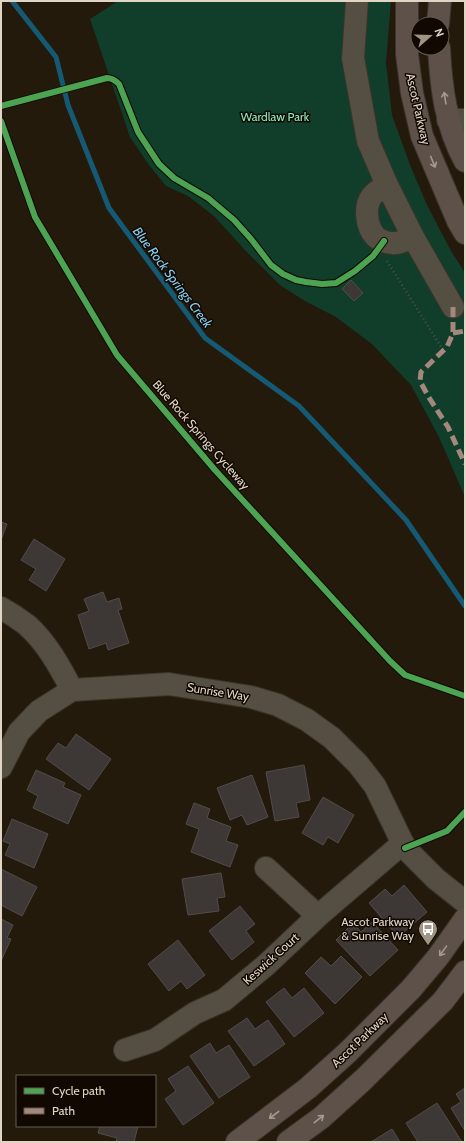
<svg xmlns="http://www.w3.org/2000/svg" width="466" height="1143" viewBox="0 0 466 1143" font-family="Cabin,sans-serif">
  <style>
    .green { fill: #103e2a }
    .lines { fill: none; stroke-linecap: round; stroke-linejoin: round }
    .stream { stroke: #155a74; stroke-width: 5 }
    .building { fill: #3d3736; stroke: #514c4b }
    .minor-casing { stroke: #3c342b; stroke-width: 24 }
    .major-casing { stroke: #3c342b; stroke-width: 24 }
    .path { stroke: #544e44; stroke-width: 2.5; stroke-dasharray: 1 3; stroke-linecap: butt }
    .minor { stroke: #554e43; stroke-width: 22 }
    .major { stroke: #5e5149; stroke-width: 22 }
    .quiet { stroke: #a5887d; stroke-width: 5; stroke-dasharray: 10 5; stroke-linecap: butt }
    .cycleway-casing { stroke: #100801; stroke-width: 8 }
    .cycleway { stroke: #4ca352; stroke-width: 6 }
    .oneway { stroke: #a69a8e }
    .labels { text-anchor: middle; stroke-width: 3; stroke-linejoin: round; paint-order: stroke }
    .street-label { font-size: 12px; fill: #e1d5c6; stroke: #100801 }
    .park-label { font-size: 12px; fill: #89ecbe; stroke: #100801 }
    .poi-label { font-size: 12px; fill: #e1d5c6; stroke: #100801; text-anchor: end }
    .water-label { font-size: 13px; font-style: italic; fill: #85d1f6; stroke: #100801 }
  </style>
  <rect width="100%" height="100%" fill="#241a0c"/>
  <path class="green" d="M118 1H391L386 63 392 115 410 165 427 205 451 251 465 273V497L439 437 411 385 372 344 336 317 305 301 280 285 245 250 214 216 188 196 166 186 149 165 130 137 90 19Z"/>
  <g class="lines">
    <path class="stream" d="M12 1 56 57 68 105 109 208 205 338 299 406 406 520 465 606"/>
  </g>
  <path class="building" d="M351 280 363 293 354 301 342 289Z
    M1 522 7 524 1 540Z
    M34 539 65 559 46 591 29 580 36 569 21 560Z
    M103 592 107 602 119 598 122 609 118 610 129 643 108 650 106 643 89 649 78 615 89 611 84 599Z
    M76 734 111 759 89 790 46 759 58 743 66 748Z
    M304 765 310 800 296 803 299 817 275 821 266 772Z
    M36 770 65 783 63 787 81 795 68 824 33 808 38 796 27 790Z
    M252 775 268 817 247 825 242 815 230 820 217 788Z
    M323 797 354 815 338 843 328 837 323 845 302 833Z
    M194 803 210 809 207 818 231 827 226 841 238 845 230 867 191 852 199 829 186 824Z
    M12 819 48 834 34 868 5 855 10 844 3 841Z
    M1 869 37 887 22 916 1 905Z
    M221 873 225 897 217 898 219 911 188 915 182 879Z
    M404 885 427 912 398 937 369 903 385 889 392 896Z
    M240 906 255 924 246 931 254 942 232 960 209 931Z
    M1 919 13 925 7 938 11 939 1 961Z
    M372 922 398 950 370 976 336 940 353 923 361 932Z
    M178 940 205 975 187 989 181 981 169 991 148 964Z
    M341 956 362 977 335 1004 305 973 321 957 331 966Z
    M284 988 292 998 304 988 324 1013 294 1037 266 1002Z
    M247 1018 255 1029 268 1020 285 1044 254 1066 228 1031Z
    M210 1043 216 1053 229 1045 250 1077 219 1098 190 1056Z
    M188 1066 214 1103 183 1125 165 1099 176 1091 168 1079Z
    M465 1088V1131L451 1108 461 1102 456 1094Z
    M437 1103 462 1142H418L406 1123Z
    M100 1126H138L134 1142H116L117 1138 98 1133Z
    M392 1129 400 1142H371Z"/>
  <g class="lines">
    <defs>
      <path id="minor" d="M357 1 353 58 368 141 387 185C382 188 376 191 372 196 364 206 366 226 375 236 378 240 387 243 392 243 399 244 406 240 413 237L453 307
        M448 120H465
        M387 185 413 237
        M1 608C10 613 19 619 27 625 47 643 60 667 72 690
        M1 767 19 732 39 711 72 690 169 684 251 697 278 705 307 720 332 738 358 764 375 786 405 848 436 879 465 902
        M266 868 318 916
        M125 1050 155 1040 195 1013 224 1000 266 965 318 916 403 843"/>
      <path id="major" d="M407 1V54L412 93 422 136 458 221 465 233
        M438 24 440 1
        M439 48C441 87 446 127 465 161
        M237 1142 308 1088 347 1053 411 989 438 957 465 919
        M288 1142 321 1118 363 1080 443 1001 465 972"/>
    </defs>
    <use href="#minor" class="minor-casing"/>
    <use href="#major" class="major-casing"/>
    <path class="path" d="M387 261 443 350"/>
    <use href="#minor" class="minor"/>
    <use href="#major" class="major"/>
    <path class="quiet" d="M453 307V333L447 347 421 372 420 381 428 396 448 427 465 464
      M453 333 465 331"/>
    <defs>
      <path id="cycleway" d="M1 106 107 78C112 78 115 80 119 84L138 132 159 164 174 178 208 198 234 220 251 239 271 265 283 274 296 280 306 282 322 284 336 283 355 271 373 256 384 241
        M1 121 35 217 117 355 215 470 390 661 405 675 465 696
        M405 848 447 831 465 812"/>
    </defs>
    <use href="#cycleway" class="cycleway-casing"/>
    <use href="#cycleway" class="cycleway"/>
  </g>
  <defs><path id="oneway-shaft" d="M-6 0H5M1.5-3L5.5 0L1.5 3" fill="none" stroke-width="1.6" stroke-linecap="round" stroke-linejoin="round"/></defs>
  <g class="oneway">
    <use href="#oneway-shaft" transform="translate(445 98) rotate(-99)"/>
    <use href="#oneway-shaft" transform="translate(433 162) rotate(68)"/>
    <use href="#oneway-shaft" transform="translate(443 951) rotate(126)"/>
    <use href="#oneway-shaft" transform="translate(274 1115) rotate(143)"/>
    <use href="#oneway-shaft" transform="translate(319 1119) rotate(-38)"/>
  </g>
  <defs>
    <symbol id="bus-pin" viewBox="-11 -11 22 30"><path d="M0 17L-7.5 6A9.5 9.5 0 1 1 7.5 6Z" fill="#9f9485" stroke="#100801"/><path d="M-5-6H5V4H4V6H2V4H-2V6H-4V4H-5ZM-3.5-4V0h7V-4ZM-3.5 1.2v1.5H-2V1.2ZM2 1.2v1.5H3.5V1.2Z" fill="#fff"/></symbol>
  </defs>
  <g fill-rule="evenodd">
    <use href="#bus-pin" x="417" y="918" width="22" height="30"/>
  </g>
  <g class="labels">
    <g class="street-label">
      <text transform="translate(418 109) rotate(77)" y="4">Ascot Parkway</text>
      <text transform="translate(201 435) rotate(49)" y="4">Blue Rock Springs Cycleway</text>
      <text transform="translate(218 692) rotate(9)" y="4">Sunrise Way</text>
      <text transform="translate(271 959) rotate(-42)" y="4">Keswick Court</text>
      <text transform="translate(360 1040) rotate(-44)" y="4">Ascot Parkway</text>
    </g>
    <g class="park-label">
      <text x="275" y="121">Wardlaw Park</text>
    </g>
    <g class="poi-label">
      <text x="414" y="926">Ascot Parkway<tspan x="414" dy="14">&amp; Sunrise Way</tspan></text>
    </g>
    <g class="water-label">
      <text transform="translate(173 277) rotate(53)" y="5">Blue Rock Springs Creek</text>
    </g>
  </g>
  <rect width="466" height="1143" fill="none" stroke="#e1d5c6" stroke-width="4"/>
  <rect x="16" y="1075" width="140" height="52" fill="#100801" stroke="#645a50"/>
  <rect x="24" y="1088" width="20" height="6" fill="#4ca352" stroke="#645a50"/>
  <text x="52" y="1095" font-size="12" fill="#e1d5c6">Cycle path</text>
  <rect x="24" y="1108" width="20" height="6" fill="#a5887d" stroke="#645a50"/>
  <text x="52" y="1115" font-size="12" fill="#e1d5c6">Path</text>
  <g transform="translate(430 36) rotate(70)"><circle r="19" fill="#100801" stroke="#645a50"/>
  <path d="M0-3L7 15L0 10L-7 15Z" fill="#9f9485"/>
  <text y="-6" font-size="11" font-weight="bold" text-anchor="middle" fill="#e1d5c6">N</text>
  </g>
</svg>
